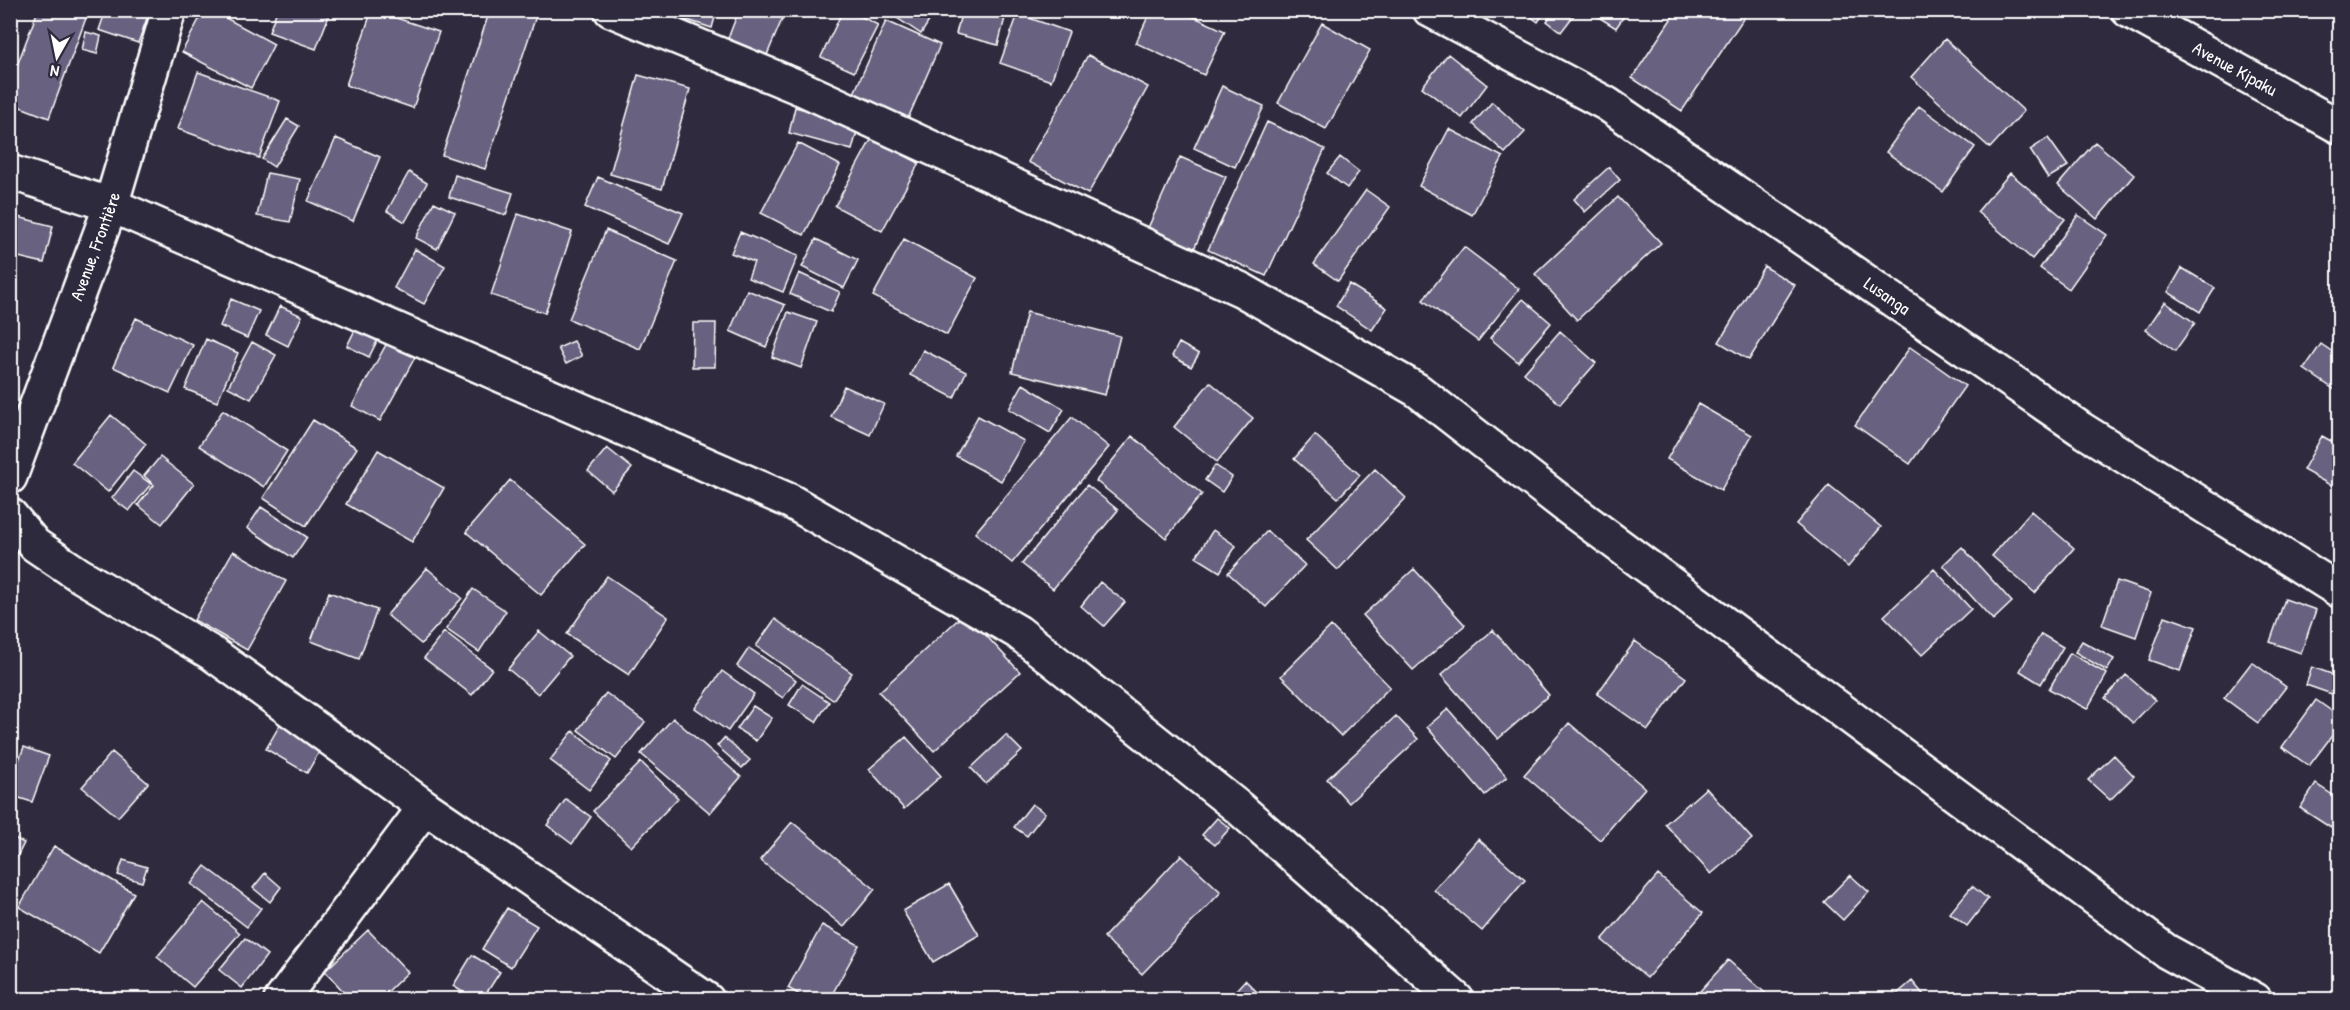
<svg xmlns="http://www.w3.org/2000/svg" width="2350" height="1010" viewBox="0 0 2350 1010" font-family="'Patrick Hand',sans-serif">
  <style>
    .building { fill: #686280; stroke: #fff; stroke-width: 1.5 }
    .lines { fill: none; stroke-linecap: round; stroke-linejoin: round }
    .minor-casing { stroke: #fff; stroke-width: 38 }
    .minor { stroke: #2f2a3d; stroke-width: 33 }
    .labels { text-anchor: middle; stroke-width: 4.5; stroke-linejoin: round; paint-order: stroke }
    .street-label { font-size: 18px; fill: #fff; stroke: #2f2a3d }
  </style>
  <rect width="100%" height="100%" fill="#2f2a3d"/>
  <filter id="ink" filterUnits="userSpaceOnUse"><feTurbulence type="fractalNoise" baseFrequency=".0167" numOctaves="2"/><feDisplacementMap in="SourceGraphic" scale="12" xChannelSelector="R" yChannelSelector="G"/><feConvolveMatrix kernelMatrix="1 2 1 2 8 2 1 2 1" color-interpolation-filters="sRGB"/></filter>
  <g filter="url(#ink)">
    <path class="building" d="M38 10H89L49 118 10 103V84Z
      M106 10H150L138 43 99 30Z
      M204 10H211L274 44 251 88 182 52Z
      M277 10H314L329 16 316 49 269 32Z
      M372 10 439 32 413 108 346 85Z
      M490 10H538L485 169 442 155Z
      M656 10H717L712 28Z
      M739 10H786L764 62 725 46Z
      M843 10H848L878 25 854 72 821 57Z
      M885 10H936L921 34Z
      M962 10H1007L998 45 956 34Z
      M1151 10H1179L1225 31 1204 75 1136 43Z
      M1522 10H1546L1538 22Z
      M1554 10H1569L1574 15 1561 32 1547 21Z
      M1587 10H1628L1616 28Z
      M1677 10H1743L1747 13 1682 111 1632 78Z
      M1018 14 1069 32 1051 81 1000 63Z
      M886 21 940 45 906 123 851 100Z
      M1322 23 1370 50 1326 129 1278 103Z
      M86 32 101 36 97 54 82 50Z
      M1945 39 2024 111 1990 148 1911 77Z
      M1448 54 1487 85 1462 118 1422 87Z
      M1088 55 1148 87 1088 194 1028 162Z
      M198 72 280 101 259 158 178 129Z
      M638 75 690 89 662 189 610 174Z
      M1222 86 1264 106 1235 167 1194 148Z
      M1492 102 1525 132 1505 153 1473 124Z
      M1919 106 1975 147 1943 192 1886 152Z
      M795 107 859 124 852 150 789 133Z
      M287 119 299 126 274 167 262 159Z
      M1267 122 1325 149 1266 276 1208 250Z
      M1449 129 1503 157 1472 215 1419 186Z
      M336 138 380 157 353 221 308 201Z
      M872 138 919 163 882 231 835 206Z
      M2048 138 2068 166 2048 178 2030 150Z
      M2095 142 2134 175 2097 219 2058 185Z
      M798 143 840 165 804 235 761 213Z
      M1180 157 1226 177 1194 249 1148 228Z
      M1340 157 1359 172 1347 188 1327 173Z
      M1609 167 1620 180 1585 212 1574 199Z
      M409 172 427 183 405 222 387 211Z
      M267 173 300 179 290 222 257 216Z
      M2010 173 2065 219 2032 259 1977 212Z
      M455 175 513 193 506 215 449 197Z
      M598 177 683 213 669 244 585 207Z
      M1366 190 1390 207 1338 281 1314 264Z
      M1618 197 1661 243 1577 320 1535 274Z
      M434 202 455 212 437 249 416 238Z
      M518 214 572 232 545 313 491 295Z
      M10 215 53 226 44 263 10 255Z
      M2078 215 2107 235 2069 289 2040 268Z
      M606 230 677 261 640 349 569 319Z
      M740 232 798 256 783 292 748 278 754 262 731 253Z
      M816 239 858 260 844 288 802 267Z
      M904 239 977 278 947 335 873 296Z
      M1464 247 1519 289 1478 341 1423 300Z
      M415 249 445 266 424 304 394 288Z
      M1764 266 1795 285 1749 360 1719 342Z
      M2182 268 2215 288 2200 312 2168 292Z
      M799 273 840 292 831 312 790 294Z
      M1349 284 1387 308 1372 330 1336 306Z
      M747 290 785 305 766 347 730 331Z
      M231 299 259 311 247 338 220 326Z
      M1523 299 1551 323 1518 362 1490 338Z
      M2165 302 2195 323 2175 351 2146 330Z
      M280 306 302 316 288 346 266 335Z
      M788 312 817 322 801 368 772 357Z
      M1027 312 1120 336 1105 395 1012 372Z
      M136 318 193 345 170 393 113 367Z
      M360 320 382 331 369 357 347 346Z
      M693 323H716L715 367H692Z
      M1560 331 1596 363 1560 404 1524 373Z
      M392 334 419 350 380 421 352 406Z
      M206 339 238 353 217 402 185 389Z
      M574 341 582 356 566 364 558 348Z
      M252 342 276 355 251 399 228 387Z
      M1179 343 1199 354 1191 367 1172 356Z
      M2321 344 2340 357 2338 392 2304 369Z
      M1910 347 1965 386 1910 464 1855 425Z
      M923 350 966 372 954 398 910 375Z
      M1210 382 1253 418 1217 462 1174 427Z
      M1023 384 1064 409 1050 433 1009 409Z
      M844 386 884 404 870 435 831 417Z
      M1698 404 1752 435 1721 490 1667 459Z
      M223 410 287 451 264 487 199 446Z
      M111 415 146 444 108 492 72 463Z
      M978 416 1024 441 1001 481 956 456Z
      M1072 417 1109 447 1012 563 975 533Z
      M313 420 357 448 306 526 263 498Z
      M1315 435 1360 475 1338 498 1294 459Z
      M1132 436 1202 494 1166 538 1096 481Z
      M2322 436 2340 446V472L2332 486 2303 470Z
      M607 448 632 468 612 491 588 471Z
      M378 450 444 488 412 542 346 504Z
      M160 457 194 484 162 524 138 505 154 485 144 476Z
      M1215 465 1232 477 1222 492 1205 480Z
      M1375 469 1406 498 1338 570 1306 540Z
      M133 471 151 484 129 511 112 498Z
      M510 480 585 544 541 595 466 532Z
      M1087 485 1118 510 1053 589 1022 564Z
      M1829 485 1881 527 1848 567 1796 524Z
      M261 507 307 537 293 558 247 528Z
      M2031 511 2074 548 2035 593 1992 556Z
      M1213 530 1236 546 1220 572 1196 557Z
      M1267 531 1305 565 1266 607 1228 573Z
      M1962 547 2012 602 1993 620 1943 565Z
      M233 551 286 581 247 650 194 620Z
      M427 568 462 598 421 644 387 615Z
      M1414 569 1465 625 1413 670 1363 615Z
      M1934 569 1971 609 1922 655 1884 616Z
      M607 576 668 617 629 675 567 634Z
      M2117 581 2151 593 2136 637 2102 625Z
      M1100 582 1125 602 1104 626 1081 606Z
      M473 589 506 611 479 652 446 629Z
      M329 592 377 610 359 659 311 641Z
      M2285 599 2316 610 2301 653 2270 642Z
      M965 613 1020 672 934 751 879 692Z
      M2165 616 2196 627 2180 671 2149 660Z
      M775 619 852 673 833 700 756 646Z
      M1331 626 1390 687 1341 736 1281 676Z
      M1493 630 1549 695 1498 739 1441 675Z
      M539 631 570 656 538 694 508 669Z
      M444 632 492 669 472 695 424 658Z
      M2041 634 2063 647 2041 684 2020 671Z
      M1635 641 1686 678 1648 730 1597 694Z
      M2082 641 2114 659 2107 671 2075 652Z
      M749 648 796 680 783 698 737 666Z
      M2070 653 2107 674 2087 709 2049 689Z
      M2252 662 2286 687 2258 723 2224 698Z
      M2312 667 2340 677V697L2306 685Z
      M722 671 754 694 728 731 695 708Z
      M2126 675 2155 700 2133 723 2105 698Z
      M802 684 829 702 816 722 789 705Z
      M606 693 645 722 616 759 578 730Z
      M2316 700 2340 717V725L2309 766 2282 747Z
      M753 706 772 718 756 741 737 729Z
      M1448 709 1507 777 1485 795 1427 727Z
      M285 716 326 740 307 773 266 749Z
      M1396 716 1418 739 1349 803 1327 779Z
      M673 718 741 777 710 813 641 754Z
      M1569 723 1645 788 1600 840 1524 775Z
      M573 731 611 761 589 790 550 760Z
      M1006 735 1022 751 986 784 971 768Z
      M906 737 941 776 904 809 869 769Z
      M724 738 750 760 742 768 717 746Z
      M24 747 49 756 32 802 10 795V783Z
      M112 752 148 783 118 817 82 787Z
      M2114 755 2134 776 2110 800 2088 780Z
      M641 762 678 798 631 847 593 811Z
      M2316 784 2340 800V815L2331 828 2300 808Z
      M1706 788 1752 839 1711 874 1665 824Z
      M566 799 591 817 572 844 547 825Z
      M1032 804 1045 813 1027 836 1014 827Z
      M1217 818 1230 828 1215 845 1202 835Z
      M792 822 875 889 844 927 760 860Z
      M10 836 24 843 10 871Z
      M1478 839 1525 880 1482 931 1434 890Z
      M54 846 134 893 99 953 19 907Z
      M1181 855 1221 892 1142 974 1104 937Z
      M123 860 147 867 142 882 118 875Z
      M205 866 261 908 247 927 191 884Z
      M265 873 281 887 270 902 253 888Z
      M1658 875 1703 913 1647 978 1602 940Z
      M1850 875 1869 892 1843 920 1824 902Z
      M949 884 979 935 933 962 903 911Z
      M1972 886 1988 899 1967 926 1950 913Z
      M203 902 240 933 193 987 157 957Z
      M507 908 537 926 511 967 482 949Z
      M822 925 859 945 829 1000H808L788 988Z
      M368 930 408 972 379 1000H351L325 971Z
      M245 938 267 955 242 988 219 970Z
      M472 955 500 972 482 1000H475L453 986Z
      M1728 960 1773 1000H1692Z
      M1245 980 1265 1000H1227Z
      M1912 981 1928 1000H1890Z"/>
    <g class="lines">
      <defs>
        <g id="minor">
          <path d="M611 10 803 89 1242 290 1417 390 1570 509 2166 951 2255 1000"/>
          <path id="s1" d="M1430 10 1607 104 2081 429 2340 591"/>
          <path id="s2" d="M2128 10 2340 127"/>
          <path d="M10 172 111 205 790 501 1018 632 1239 808 1457 1000"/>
          <path id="s3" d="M10 477 111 205 169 10"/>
          <path d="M10 515 35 545 78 574 213 654 425 807 707 1000"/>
          <path d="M281 1000 425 807"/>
        </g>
      </defs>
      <use href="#minor" class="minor-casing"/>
      <use href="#minor" class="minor"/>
    </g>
  </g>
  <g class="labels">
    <g class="street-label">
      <text dy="6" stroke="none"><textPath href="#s2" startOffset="122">Avenue Kipaku</textPath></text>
      <text dy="6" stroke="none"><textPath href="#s3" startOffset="246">Avenue, Frontière</textPath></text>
      <text dy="6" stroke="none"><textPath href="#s1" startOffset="540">Lusanga</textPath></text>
    </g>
  </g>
  <rect width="2350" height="1010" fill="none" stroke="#2f2a3d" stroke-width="36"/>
  <rect x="18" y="18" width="2314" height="974" fill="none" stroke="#fff" stroke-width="2" filter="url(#ink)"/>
  <g transform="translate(57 57) rotate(189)" stroke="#2f2a3d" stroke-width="4.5" paint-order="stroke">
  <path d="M0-4.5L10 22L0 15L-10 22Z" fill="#ffffff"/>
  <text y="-9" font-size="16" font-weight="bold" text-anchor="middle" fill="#ffffff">N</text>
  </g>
</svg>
